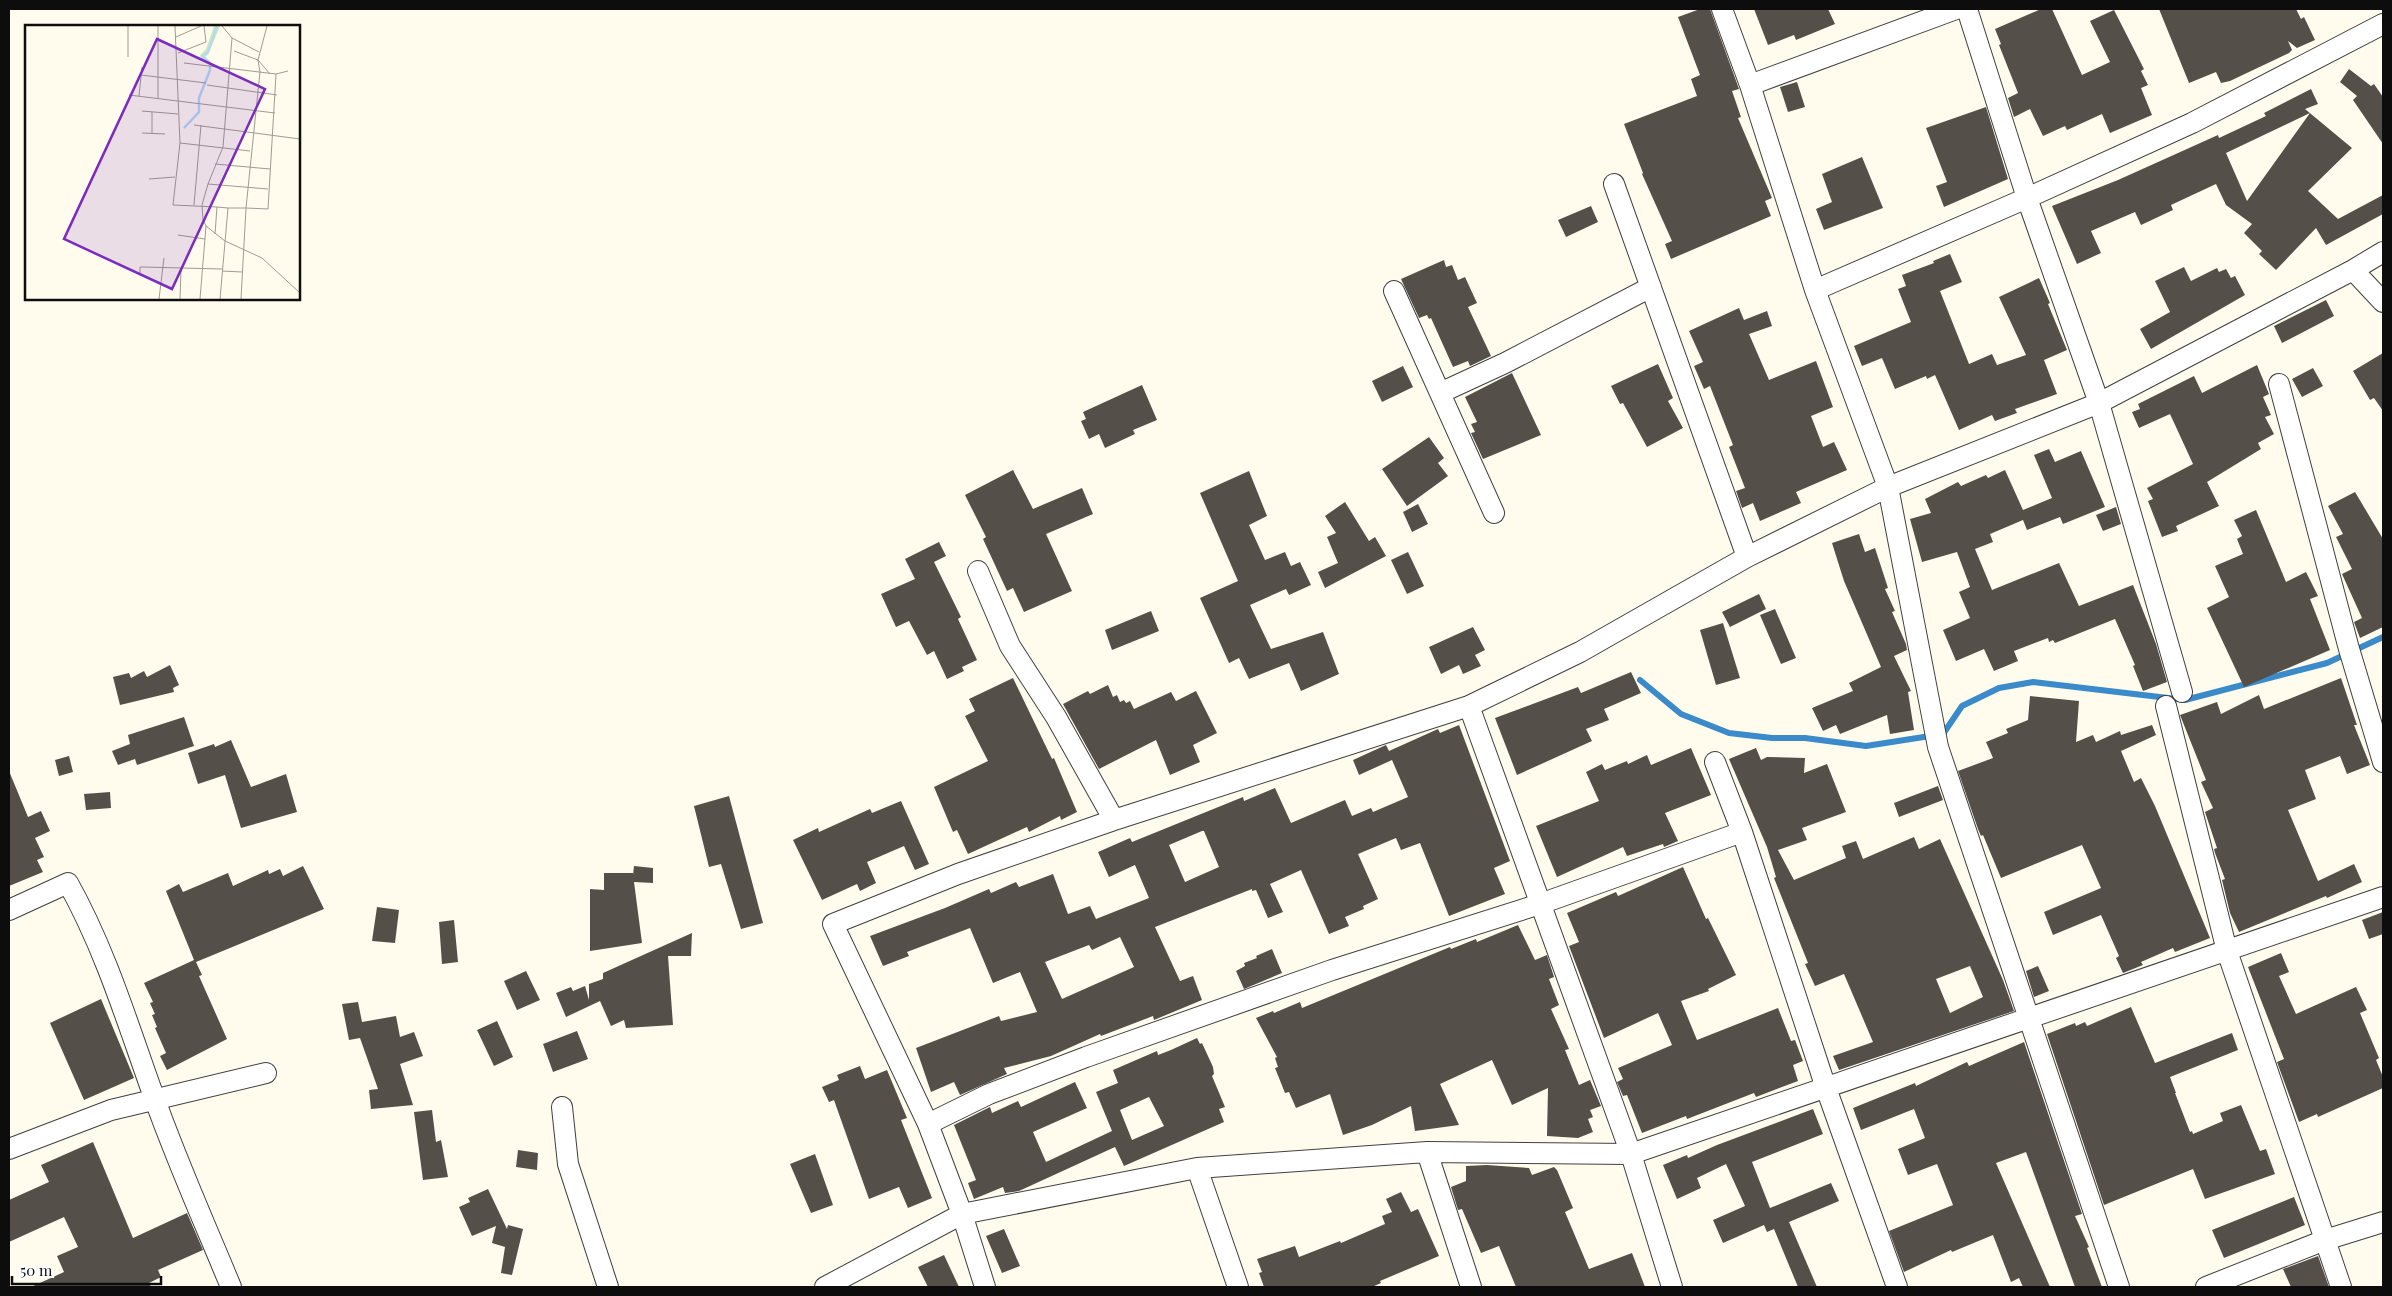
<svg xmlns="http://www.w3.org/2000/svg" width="2392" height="1296" viewBox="0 0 2392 1296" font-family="'Playfair Display',serif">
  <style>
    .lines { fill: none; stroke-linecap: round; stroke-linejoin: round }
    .stream { stroke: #3b8bca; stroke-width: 6 }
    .building { fill: #554f4a; fill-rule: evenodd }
    .minor-casing { stroke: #404040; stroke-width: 22 }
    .minor { stroke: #fff; stroke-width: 20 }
    .inset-river { fill: none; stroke: #b3d9f5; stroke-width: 2.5 }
    .inset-road { fill: none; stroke: #9e9c93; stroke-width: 1 }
    .view { fill: #7b2cbf; fill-opacity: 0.15; stroke: #7b2cbf; stroke-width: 2.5 }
    .inset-edge { fill: none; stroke: #0d0d0d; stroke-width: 2.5 }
  </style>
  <rect width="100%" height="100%" fill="#fffced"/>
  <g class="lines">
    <path class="stream" d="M1640 680 1681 714 1729 733 1772 738H1805L1866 746 1943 734 1962 706 1999 688 2033 682 2185 700 2327 663 2383 637"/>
  </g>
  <path class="building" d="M1700 9H1710L1739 89 1732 91 1741 117 1738 118 1772 198 1765 201 1771 216 1671 259 1665 244 1672 241 1642 174 1643 173 1624 124 1697 96 1691 79 1700 75 1678 17Z
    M1754 9H1828L1835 24 1796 40 1794 35 1768 45Z
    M2041 9H2052L2082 75 2110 62 2090 21 2114 10 2144 69 2141 71 2148 85 2141 88 2152 115 2110 133 2102 114 2067 130 2065 126 2043 136 2030 109 2014 117 2008 98 2018 93 1999 45 2001 44 1995 29Z
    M2159 9H2296L2301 19 2304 17 2315 40 2297 48 2288 41 2292 50 2289 53 2230 81 2221 83 2216 72 2189 83Z
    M2349 69 2371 86 2374 84 2383 97V144L2353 100 2357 96 2340 82Z
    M1797 82 1805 107 1788 112 1780 87Z
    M2311 89 2318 104 2305 109 2352 148 2308 191 2338 219 2383 195V214L2326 245 2316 228 2276 270 2259 254 2262 251 2244 233 2252 224 2226 205 2216 184 2171 205 2173 210 2141 225 2135 212 2091 231 2101 253 2077 264 2052 206 2118 180 2218 135 2219 138 2266 116 2264 113ZM2310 113 2247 201 2226 153Z
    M1986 107 2008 179 1944 207 1936 186 1947 182 1926 128Z
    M1862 157 1883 208 1824 230 1816 209 1832 202 1822 174Z
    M1591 206 1598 222 1566 237 1558 220Z
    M1950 254 1962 282 1940 291 1969 364 1992 354 1997 365 2026 355 1999 297 2039 278 2050 303 2048 304 2067 350 2044 360 2057 394 2015 409 2017 413 1995 421 1992 415 1959 430 1935 375 1927 379 1926 376 1895 389 1882 358 1862 366 1854 346 1911 322 1898 289 1906 286 1902 275 1934 263 1933 261Z
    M1444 260 1446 267 1452 265 1458 280 1465 277 1477 303 1468 307 1491 356 1470 366 1468 361 1453 367 1431 318 1429 319 1427 315 1419 318 1401 279Z
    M2184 267 2191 281 2217 268 2219 272 2226 269 2231 278 2235 276 2245 295 2151 349 2140 329 2170 312 2155 281Z
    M2326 300 2334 316 2282 343 2274 326Z
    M1739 308 1744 320 1767 311 1772 326 1749 334 1769 380 1816 361 1833 407 1811 416 1823 447 1834 442 1847 470 1796 492 1801 503 1760 521 1753 503 1742 508 1736 491 1745 488 1729 447 1733 445 1710 386 1704 389 1694 366 1703 362 1689 331Z
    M2383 353V411L2374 398 2370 400 2353 371Z
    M1658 364 1673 398 1668 401 1683 428 1647 447 1623 403 1620 404 1611 386Z
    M2257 365 2269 394 2263 397 2271 415 2265 417 2274 434 2258 443 2261 449 2207 482 2219 506 2176 526 2178 531 2162 537 2148 501 2153 499 2147 488 2193 464 2170 414 2139 428 2132 412 2140 409 2138 404 2194 376 2202 393Z
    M1403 366 1413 387 1382 402 1372 381Z
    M2313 368 2323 386 2302 397 2292 379Z
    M1512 373 1541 435 1483 459 1471 433 1475 432 1471 424 1477 422 1465 397Z
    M1142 385 1157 420 1133 430 1135 434 1105 448 1099 434 1089 439 1081 421 1086 419 1083 412Z
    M1429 437 1444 458 1438 463 1448 476 1407 506 1382 469Z
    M2049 449 2055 462 2081 451 2105 507 2063 524 2060 517 2027 530 2023 520 1990 534 1993 542 1975 549 1992 590 2059 563 2079 606 2133 585 2156 644 2167 682 2143 691 2133 666 2135 665 2115 619 2055 643 2053 640 2049 642 2048 638 2014 651 2018 661 1994 671 1984 649 1956 661 1943 630 1970 618 1959 592 1970 587 1957 552 1922 562 1910 519 1931 513 1925 499 1958 482 1961 486 1986 475 1988 478 2005 470 2023 510 2052 498 2034 455Z
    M1013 470 1033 509 1082 488 1093 514 1046 534 1072 591 1024 612 1013 588 1007 591 983 539 986 537 965 495Z
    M1249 471 1267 516 1249 525 1265 560 1285 552 1291 566 1300 562 1311 585 1289 595 1286 589 1250 605 1271 649 1323 632 1339 674 1301 691 1289 663 1249 679 1239 658 1229 663 1200 598 1238 581 1200 493Z
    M2355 492 2383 539V627L2360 638 2354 622 2362 618 2342 574 2352 569 2336 537 2343 534 2328 506Z
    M1345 502 1369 541 1375 537 1386 556 1325 588 1318 572 1338 563 1327 537 1336 533 1325 516Z
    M1418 504 1428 524 1412 532 1403 512Z
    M2116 507 2121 524 2103 531 2096 515Z
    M2256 510 2286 582 2306 572 2318 596 2310 599 2330 650 2244 687 2207 608 2229 597 2215 566 2243 554 2237 539 2242 536 2234 520Z
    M1859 534 1865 552 1875 548 1888 588 1885 589 1895 611 1892 612 1906 644 1907 650 1894 656 1911 691 1908 692 1914 730 1890 734 1887 715 1840 734 1836 725 1823 731 1812 708 1853 691 1849 683 1881 667 1844 581 1832 543Z
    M939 542 946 556 934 562 961 617 958 619 977 660 962 667 964 671 947 679 934 651 927 655 909 621 896 627 881 594 915 579 905 559Z
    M1408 552 1424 586 1407 594 1391 560Z
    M1759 594 1766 609 1730 627 1722 612Z
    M1775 609 1796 658 1781 664 1760 615Z
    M1151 611 1159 631 1112 650 1105 630Z
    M1723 623 1740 678 1716 685 1700 630Z
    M1473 627 1485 650 1475 655 1481 666 1463 674 1459 665 1441 674 1429 647Z
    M170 665 179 685 173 688 174 692 120 705 113 677 129 673 131 678 144 671 147 677Z
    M1631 672 1641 693 1604 709 1609 720 1586 729 1592 741 1517 775 1495 718 1578 687 1581 693Z
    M1013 678 1052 759 1054 758 1077 812 1061 820 1060 816 1029 832 1027 827 968 854 957 830 953 832 934 787 988 761 965 716 975 711 969 699Z
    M2341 678 2357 725H2354L2370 765 2347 774 2340 756 2305 770 2316 799 2288 810 2318 881 2354 864 2362 882 2327 898 2326 896 2239 932 2230 913 2222 880 2225 879 2215 853 2214 849 2217 848 2205 812 2213 808 2201 782 2206 780 2180 715 2217 702 2221 714 2259 695 2264 709Z
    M1108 685 1113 697 1117 695 1120 702 1124 700 1126 703 1130 701 1134 709 1171 692 1176 701 1196 691 1217 733 1193 745 1200 762 1170 775 1156 740 1099 769 1063 704 1088 691 1090 694Z
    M2030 696 2079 701 2076 742 2093 735 2096 742 2120 731 2121 735 2152 725 2156 735 2121 751 2134 782 2141 778 2155 806 2210 938 2175 952 2173 948 2141 962 2143 965 2123 973 2116 958 2119 956 2101 915 2053 935 2044 912 2101 888 2082 845 2001 878 1983 835 1981 836 1978 829 1958 771 1993 758 1986 742 2008 733 2006 729 2028 720Z
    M184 717 194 746 137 765 135 759 118 765 112 751 130 744 128 735Z
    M1459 725 1510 861 1494 868 1505 894 1449 916 1420 843 1401 850 1396 838 1358 854 1378 899 1363 906 1364 909 1345 917 1349 926 1329 934 1301 870 1270 884 1283 912 1268 918 1256 890 1252 891V889L1155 927 1180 981 1193 976 1202 1000 1154 1020 1153 1016 1101 1036 1100 1034 1051 1056 1004 1068 1007 1074 960 1095 954 1082 931 1092 916 1048 999 1016 1001 1021 1037 1012 1020 972 993 983 970 928 907 952 909 956 883 966 870 936 945 908 989 889 991 893 1016 882 1019 887 1053 874 1068 914 1090 906 1096 919 1149 898 1135 865 1109 877 1098 852 1130 838 1132 842 1243 797 1244 801 1275 788 1291 823 1345 800 1352 816 1371 808 1373 812 1408 797 1392 760 1359 775 1353 760 1386 745 1389 751 1438 729 1440 733ZM1202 831H1204L1219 867 1185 882 1169 845ZM1120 937 1134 967 1062 999 1045 962 1089 945 1092 950Z
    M231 740 251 787 286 774 297 812 241 828 225 775 198 784 188 753 214 744 215 747Z
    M1691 748 1711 795 1665 813 1678 841 1664 847 1663 844 1627 856 1623 847 1557 877 1536 826 1599 801 1586 772 1602 764 1605 770 1627 761 1628 764 1647 755 1651 765Z
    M1756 748 1761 760 1767 757 1805 758 1804 773 1827 764 1846 812 1802 828 1807 840 1778 850 1794 880 1846 858 1842 846 1856 841 1863 859 1914 837 1919 849 1940 839 2003 980 2014 1011 1839 1070 1833 1056 1873 1042 1844 974 1815 986 1805 964 1808 963 1774 878 1776 877 1767 847 1729 759ZM1970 966 1983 997 1950 1013 1936 979Z
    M69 756 73 772 59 776 55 760Z
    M9 771 28 817 41 811 50 831 35 838 44 857 37 860 43 872 9 886Z
    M1938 786 1943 800 1899 817 1894 803Z
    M110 792 111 808 86 810 84 794Z
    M729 796 763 923 741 929 721 864 709 867 694 806Z
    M901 801 929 864 915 870 904 846 867 862 876 883 860 891 857 884 822 900 793 840 818 828 819 832 870 809 872 813Z
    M303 866 324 909 196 962 202 975 199 976 227 1039 167 1070 160 1056 166 1053 155 1028 157 1027 152 1015 155 1014 150 1003 153 1002 144 983 194 960 166 891 179 884 183 892 228 873 233 886 268 870 269 874 280 869 283 876Z
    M634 866 653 868V883L634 882 642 943 590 951V889L604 890V873H633V875Z
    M1683 867 1706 919 1708 918 1736 975 1708 989 1709 991 1681 1001 1697 1040 1778 1008 1791 1041 1795 1040 1803 1061 1793 1065 1798 1081 1756 1097 1754 1093 1687 1119 1686 1116 1642 1133 1627 1095 1623 1096 1617 1082 1623 1079 1618 1068 1672 1045 1658 1013 1604 1038 1569 946 1579 942 1567 913 1616 892 1618 896Z
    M377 907 399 910 395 943 372 941Z
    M2383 912V934L2369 939 2362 920Z
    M454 920 458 962 442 964 439 922Z
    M1518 925 1535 960 1547 955 1554 977 1549 979 1559 1005 1551 1009 1569 1049 1565 1050 1579 1085 1590 1080 1601 1106 1590 1110 1593 1117 1588 1119 1593 1132 1578 1138 1547 1136 1548 1088 1512 1105 1492 1060 1440 1084 1459 1125 1415 1131 1411 1106 1372 1125 1343 1135 1330 1094 1296 1108 1289 1092 1285 1093 1275 1068 1278 1067 1275 1058 1277 1057 1256 1018 1273 1011 1274 1013 1300 1002 1302 1008 1450 947 1451 949 1476 939 1477 942Z
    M692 933 691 956H668L673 1025 626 1028 624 1020 611 1026 600 1001 566 1017 556 993 571 987 573 991 585 986 589 1000V984L603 979V973Z
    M1272 949 1282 973 1244 989 1236 971 1245 966 1244 963 1257 958 1256 956Z
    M2281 953 2289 972 2279 976 2296 1014 2356 987 2367 1010 2360 1013 2379 1058 2376 1060 2383 1077V1088L2318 1117 2317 1114 2299 1122 2277 1062 2284 1059 2248 967Z
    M2038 966 2049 991 2034 997 2026 971Z
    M526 971 540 1000 517 1010 504 981Z
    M101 999 134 1078 84 1100 50 1023Z
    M358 1002 362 1022 396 1016 400 1037 414 1032 423 1056 400 1064 413 1105 371 1109 369 1090 378 1089 360 1038 349 1040 342 1004Z
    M2131 1007 2155 1063 2232 1033 2238 1050 2170 1077 2176 1093H2175L2190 1132 2192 1131 2193 1134 2223 1121 2220 1113 2241 1105 2260 1151 2266 1149 2275 1174 2205 1199 2193 1169 2104 1205 2047 1034 2075 1023 2076 1026 2085 1022 2087 1026Z
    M497 1021 513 1057 494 1066 477 1030Z
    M577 1031 588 1059 553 1072 543 1044Z
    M1197 1038 1200 1044 1202 1043 1213 1067 1214 1074 1212 1076 1225 1107 1219 1109 1224 1122 1124 1166 1115 1147 1019 1191 1005 1193 1003 1187 974 1199 968 1183 976 1180 954 1125 990 1107 992 1113 1018 1101 1021 1107 1075 1082 1087 1108 1033 1132 1046 1162 1112 1131 1096 1092 1118 1083 1113 1070 1157 1051 1158 1055 1171 1050ZM1149 1097 1164 1126 1132 1140 1120 1110Z
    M2024 1042 2082 1214 2075 1216 2089 1247 2087 1248 2102 1287H2075L2026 1152 1996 1163 2050 1287H2023L2019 1278 2011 1282 1993 1235 1952 1252 1951 1250 1904 1272 1889 1231 1953 1205 1937 1164 1908 1175 1898 1149 1925 1138 1914 1109 1861 1130 1853 1108 1915 1083 1916 1086 1967 1062 1969 1066Z
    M860 1066 865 1079 887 1070 907 1118 901 1120 932 1198 908 1208 899 1187 869 1199 834 1100 829 1102 822 1087 839 1080 837 1075Z
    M1813 1109 1823 1134 1752 1162 1770 1208 1831 1183 1839 1201 1789 1222 1817 1287H1798L1774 1229 1767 1232 1764 1225 1723 1243 1713 1220 1745 1206 1726 1164 1697 1178 1701 1188 1677 1199 1663 1165 1687 1155 1688 1158 1717 1145Z
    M432 1110 436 1142 441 1140 448 1177 423 1180 414 1112Z
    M93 1142 133 1238 187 1213 203 1250 158 1270 161 1277 149 1283 151 1287H31L64 1272 57 1256 78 1247 64 1217 9 1242V1200L49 1182 41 1165Z
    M518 1150 538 1153 537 1170 516 1167Z
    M815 1154 833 1205 811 1213 790 1164Z
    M1487 1165 1529 1168 1532 1175 1554 1167 1557 1170 1573 1208 1565 1212 1589 1269 1632 1253 1645 1287H1516L1499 1246 1481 1253 1462 1209 1458 1210 1451 1187 1466 1181V1166Z
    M488 1189 507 1229 508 1225 523 1229 512 1275 501 1273 505 1247 492 1243 496 1226 472 1236 459 1207 470 1202 468 1198Z
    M1401 1192 1411 1212 1418 1209 1439 1256 1380 1281 1381 1283 1372 1287H1264L1259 1273 1262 1272 1257 1259 1295 1246 1299 1257 1340 1241 1341 1243 1385 1224 1382 1216 1392 1212 1386 1199Z
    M2294 1197 2305 1225 2224 1258 2212 1230Z
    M1004 1229 1020 1266 1002 1273 986 1236Z
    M944 1255 959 1287H928L918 1267Z
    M2318 1256 2329 1287H2291L2283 1269Z"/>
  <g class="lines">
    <defs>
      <path id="minor" d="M1722 9 1750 85 1815 290 1888 487 1938 747 2119 1287
        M1967 9 2027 198 2099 403 2182 692
        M1750 85 1956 9
        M1614 184 1747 557
        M2353 270 2383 302
        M1815 290 2027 198 2192 123 2383 24
        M1394 291 1494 513
        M2279 384 2349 649 2383 762
        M1440 393 1505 363 1651 287
        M978 571 1010 646 1056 717 1114 820
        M1469 706 1631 1154 1672 1287
        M2166 706 2227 951 2341 1287
        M1715 762 1742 832 1826 1088 1897 1287
        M9 910 68 883C106 951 128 1025 154 1097 177 1162 205 1224 231 1287
        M562 1107 568 1164 608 1287
        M928 1124 989 1094 1086 1057 1332 970 1540 904 1742 832
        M9 1149 111 1110 266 1073
        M1427 1152 1471 1287
        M1197 1168 1238 1287
        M825 1287 962 1214 1197 1168 1427 1152 1631 1154 2383 897
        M985 1287 962 1214 928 1124 833 924 958 874 1114 820 1469 706 1580 652 1747 557 1888 487 2099 403 2353 270 2383 252
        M2206 1287 2325 1240 2383 1222"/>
    </defs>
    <use href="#minor" class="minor-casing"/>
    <use href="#minor" class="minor"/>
  </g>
  <g transform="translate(25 25)">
    <rect width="275" height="275" fill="#fffced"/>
    <path d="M189 1H195L183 30 179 32 185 38 176 34 175 30 181 24Z" fill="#cfe8b8"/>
    <path class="inset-river" d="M159 103 174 87V73L185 45V38L178 31 183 27 192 1"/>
    <path class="inset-road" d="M103 1V32M133 1V73M150 1 155 118 148 180 192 182M197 1 207 13 234 27M151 12 176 1M207 13 198 122 183 159 177 180 178 195 181 201 200 216 237 233 275 268M209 26 233 35 245 49M153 28 181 17 179 1M159 38 251 49 263 46M116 50 181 58M182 60 252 70M104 70 250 88M114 71 117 42M117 86 153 89M127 87V108M169 100 275 114M117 108 140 109M155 118 225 126M190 139 245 144M124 154 150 152M183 159 243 164M169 180 176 100M190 209 192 182 203 183M153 210 180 214M197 246 217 247M115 249V242H118L197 244M134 274 139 233M155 274 156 244M175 274 181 201M195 274 203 183H221L235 47 233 35 242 1M216 274 221 183 243 184 251 49"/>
    <path class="view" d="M132 14 240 64 147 264 39 214Z"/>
    <rect width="275" height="275" class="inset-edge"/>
  </g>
  <rect width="2392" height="1296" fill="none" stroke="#0d0d0d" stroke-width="20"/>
  <path d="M12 1276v8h149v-8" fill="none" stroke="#0d0d0d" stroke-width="2.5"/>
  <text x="20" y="1276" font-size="15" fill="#0d0d0d" stroke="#ffffff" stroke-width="4" paint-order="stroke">50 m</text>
</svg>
